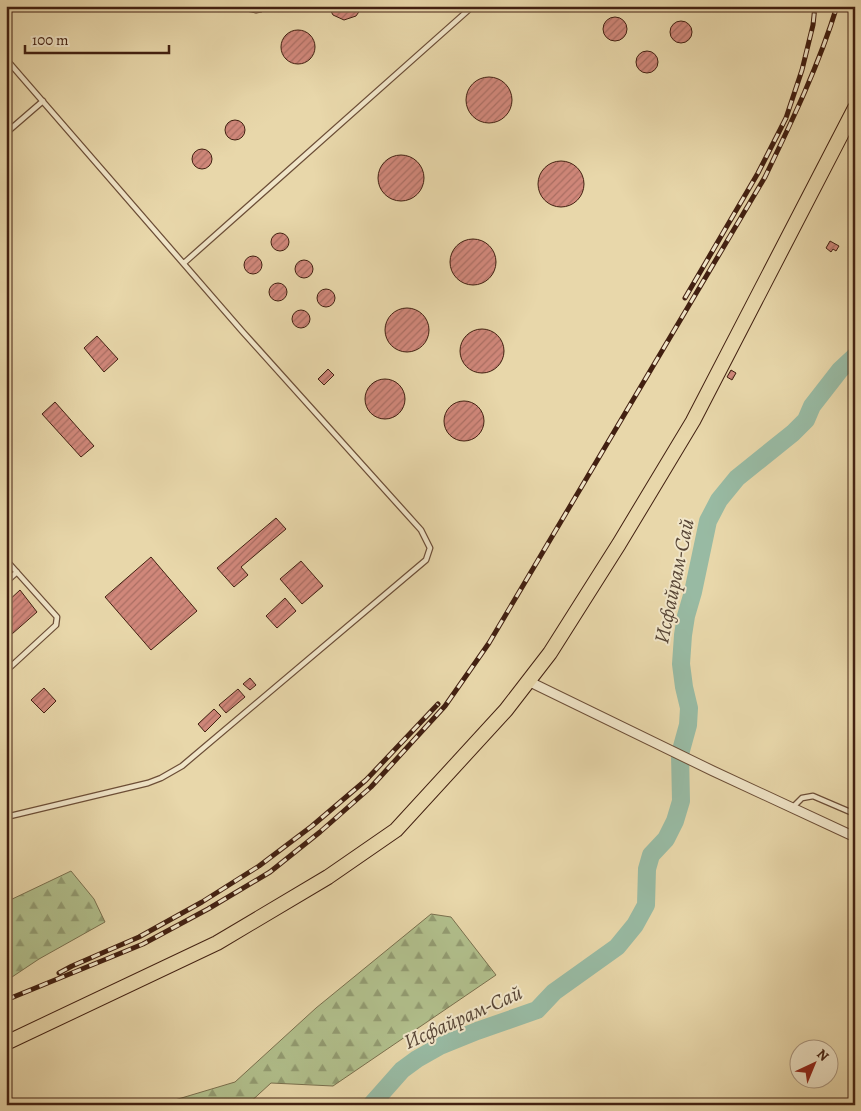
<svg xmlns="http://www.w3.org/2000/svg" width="861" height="1111" viewBox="0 0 861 1111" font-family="Alegreya,serif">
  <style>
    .forest { fill: url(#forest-firs); stroke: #7a704e }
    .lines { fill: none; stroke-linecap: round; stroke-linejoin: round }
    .river { stroke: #98baa3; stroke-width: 18 }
    .building { fill: url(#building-hatch); stroke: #422011 }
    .service-casing { stroke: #6c4e37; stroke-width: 7 }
    .minor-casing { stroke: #6c4e37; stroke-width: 11 }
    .primary-casing { stroke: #422011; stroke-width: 16 }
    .service { stroke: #f0e5c8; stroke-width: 4.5 }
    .minor { stroke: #f0e5c8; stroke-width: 9 }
    .primary { stroke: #e8d7aa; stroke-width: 14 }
    .rail-casing { stroke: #422011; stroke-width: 5 }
    .rail { stroke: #f0e5c8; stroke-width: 3; stroke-dasharray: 9; stroke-linecap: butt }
    .labels { text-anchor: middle; stroke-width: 4; stroke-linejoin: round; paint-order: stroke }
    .water-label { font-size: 21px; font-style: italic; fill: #584636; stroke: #f0e5c8 }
  </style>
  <defs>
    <pattern id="forest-firs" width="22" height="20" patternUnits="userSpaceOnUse" patternTransform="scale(1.25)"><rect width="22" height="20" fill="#b1bf8c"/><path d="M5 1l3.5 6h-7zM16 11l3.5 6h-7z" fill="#929b71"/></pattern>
    <pattern id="building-hatch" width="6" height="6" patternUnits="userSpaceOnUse" patternTransform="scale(1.25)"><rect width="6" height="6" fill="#d0877a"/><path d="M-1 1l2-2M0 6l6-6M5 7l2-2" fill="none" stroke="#aa6e63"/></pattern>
  </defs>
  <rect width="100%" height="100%" fill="#e8d7aa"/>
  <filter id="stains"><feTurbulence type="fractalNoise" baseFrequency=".004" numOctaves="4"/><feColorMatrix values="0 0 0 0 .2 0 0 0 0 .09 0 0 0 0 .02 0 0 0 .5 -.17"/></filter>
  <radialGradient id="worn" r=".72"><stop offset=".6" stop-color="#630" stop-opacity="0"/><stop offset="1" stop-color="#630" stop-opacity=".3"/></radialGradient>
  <path class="forest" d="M71 871 94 899 105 922 39 959 6 981V902Z
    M431 914 451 917 496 975 333 1086 271 1083 247 1105H158L235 1082 316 1008Z"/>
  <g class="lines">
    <path class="river" d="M371 1105 402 1070 417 1059 440 1046 477 1031 537 1010 554 992 617 947 635 925 646 905 647 869 651 855 666 839 675 821 681 801 680 754 688 725 689 708 684 687 681 664 683 635 686 616 693 592 708 521 719 500 737 478 793 433 806 420 812 406 840 370 855 356"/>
  </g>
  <path class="building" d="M268 6 262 12 256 13 246 11 241 6Z
    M328 6H363L356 16 344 20 333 15Z
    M603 29a12 12 0 1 1 24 0a12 12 0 1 1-24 0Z
    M670 32a11 11 0 1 1 22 0a11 11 0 1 1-22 0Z
    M281 47a17 17 0 1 1 34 0a17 17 0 1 1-34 0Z
    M636 62a11 11 0 1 1 22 0a11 11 0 1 1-22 0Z
    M466 100a23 23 0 1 1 46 0a23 23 0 1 1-46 0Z
    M225 130a10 10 0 1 1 20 0a10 10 0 1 1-20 0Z
    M192 159a10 10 0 1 1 20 0a10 10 0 1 1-20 0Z
    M378 178a23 23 0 1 1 46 0a23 23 0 1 1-46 0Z
    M538 184a23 23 0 1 1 46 0a23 23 0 1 1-46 0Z
    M271 242a9 9 0 1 1 18 0a9 9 0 1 1-18 0Z
    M450 262a23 23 0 1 1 46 0a23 23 0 1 1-46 0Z
    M830 241 839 246 836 251 833 249 831 252 826 248Z
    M244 265a9 9 0 1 1 18 0a9 9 0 1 1-18 0Z
    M295 269a9 9 0 1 1 18 0a9 9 0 1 1-18 0Z
    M269 292a9 9 0 1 1 18 0a9 9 0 1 1-18 0Z
    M317 298a9 9 0 1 1 18 0a9 9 0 1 1-18 0Z
    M385 330a22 22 0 1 1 44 0a22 22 0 1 1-44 0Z
    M292 319a9 9 0 1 1 18 0a9 9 0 1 1-18 0Z
    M460 351a22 22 0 1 1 44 0a22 22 0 1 1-44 0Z
    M97 336 118 359 104 372 84 348Z
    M328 369 334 375 324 385 318 379Z
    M731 370 736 373 732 380 727 377Z
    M365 399a20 20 0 1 1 40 0a20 20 0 1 1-40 0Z
    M444 421a20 20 0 1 1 40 0a20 20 0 1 1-40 0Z
    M55 402 94 446 81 457 42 414Z
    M276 518 286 529 241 567 248 575 234 587 217 568Z
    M151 557 197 611 151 650 105 597Z
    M301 561 323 586 302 604 280 579Z
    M20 590 37 612 12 634 6 629V603Z
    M285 598 296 611 277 628 266 616Z
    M250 678 256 685 250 690 243 684Z
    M44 688 56 701 44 713 31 700Z
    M238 689 245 697 226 713 219 705Z
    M214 709 221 716 205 732 198 724Z"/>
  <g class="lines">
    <defs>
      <path id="service" d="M6 59 242 331 421 530 430 548 426 560 182 766 161 778 148 783 6 817
        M6 133 43 101
        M184 263 473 6
        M6 560 57 617 56 625 6 671
        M6 582 17 572
        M792 808 802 798 813 796 855 814"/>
      <path id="minor" d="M528 681 713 771 855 837"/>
      <path id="primary" d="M6 1043 217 943 328 877 396 830 506 710 550 653 619 544 693 421 855 108"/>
    </defs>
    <use href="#service" class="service-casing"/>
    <use href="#minor" class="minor-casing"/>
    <use href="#primary" class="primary-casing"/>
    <use href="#service" class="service"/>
    <use href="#minor" class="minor"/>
    <use href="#primary" class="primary"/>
    <defs>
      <path id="rail" d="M685 298 758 173 786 118 802 70 813 25 815 6
        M59 973 72 966 139 937 202 902 259 866 312 826 366 780 438 704
        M6 1000 143 944 208 909 270 872 320 832 371 787 445 706 489 643 765 177C792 121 819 65 837 6"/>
    </defs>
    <use href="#rail" class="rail-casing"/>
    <use href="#rail" class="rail"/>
  </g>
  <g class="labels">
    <g class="water-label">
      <text transform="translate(674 581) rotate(-78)" y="7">Исфайрам-Сай</text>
      <text transform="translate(463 1017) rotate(-24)" y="7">Исфайрам-Сай</text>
    </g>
  </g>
  <rect width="861" height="1111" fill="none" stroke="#e8d7aa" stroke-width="25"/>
  <rect x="8" y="8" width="846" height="1096" fill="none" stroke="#422011" stroke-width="2.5"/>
  <rect x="12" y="12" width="836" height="1086" fill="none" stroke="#422011"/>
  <g transform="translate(814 1064) rotate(44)"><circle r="24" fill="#f0e5c8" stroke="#aa967f"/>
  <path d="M0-4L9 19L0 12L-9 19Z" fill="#8f2418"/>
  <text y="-8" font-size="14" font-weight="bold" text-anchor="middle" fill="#422011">N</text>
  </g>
  <path d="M25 45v8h144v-8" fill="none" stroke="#422011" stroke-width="2.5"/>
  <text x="32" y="45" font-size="15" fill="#422011" stroke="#f0e5c8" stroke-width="4" paint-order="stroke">100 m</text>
  <rect width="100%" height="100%" filter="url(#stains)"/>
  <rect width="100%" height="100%" fill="url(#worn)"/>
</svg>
